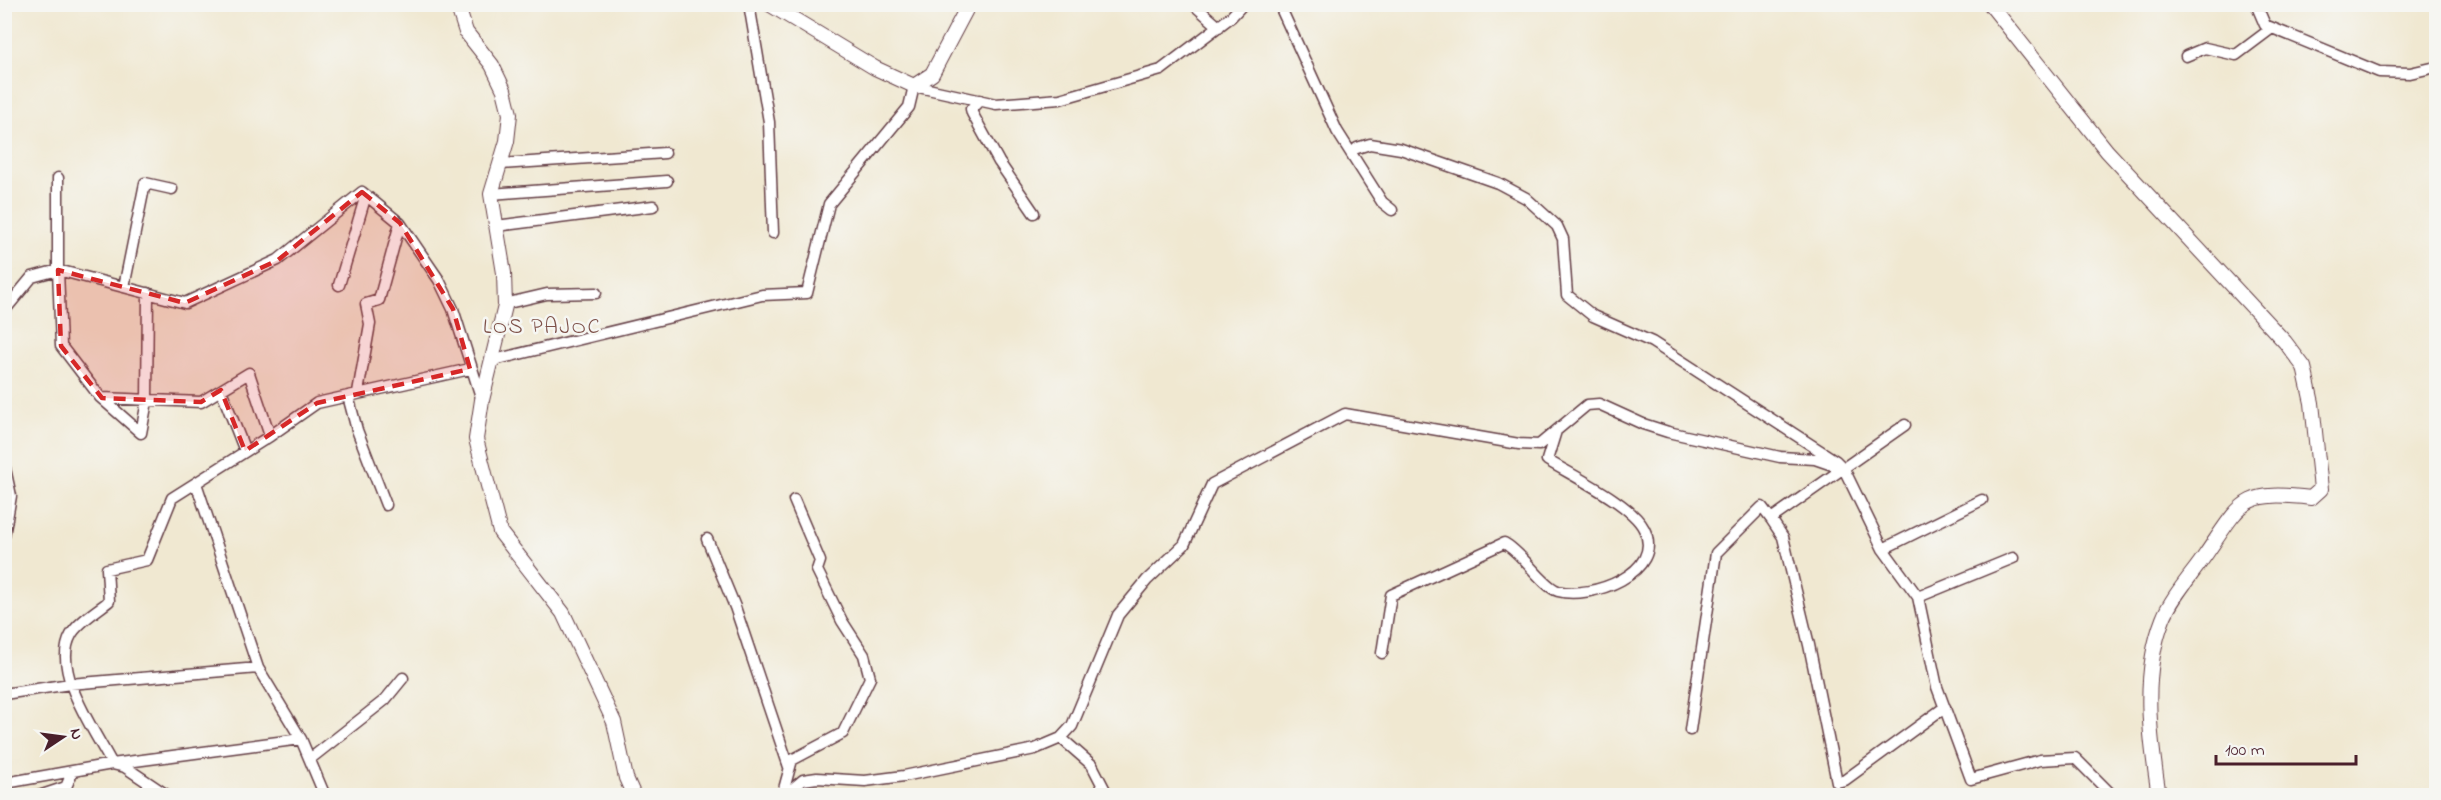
<svg xmlns="http://www.w3.org/2000/svg" width="2441" height="800" viewBox="0 0 2441 800" font-family="'Indie Flower',sans-serif">
  <style>
    .lines { fill: none; stroke-linecap: round; stroke-linejoin: round }
    .minor-casing { stroke: #633d44; stroke-width: 13 }
    .tertiary-casing { stroke: #633d44; stroke-width: 16 }
    .minor { stroke: #fff; stroke-width: 10 }
    .tertiary { stroke: #fff; stroke-width: 14 }
    .marked { fill: #d62828; fill-opacity: 0.2; stroke: #d62828; stroke-width: 4.5; stroke-dasharray: 12 8; stroke-linejoin: round }
    .labels { text-anchor: middle; stroke-width: 5; stroke-linejoin: round; paint-order: stroke }
    .quarter-label { font-size: 22px; letter-spacing: 1.5px; fill: #7e5149; stroke: #f6f6f2 }
  </style>
  <rect width="100%" height="100%" fill="#f6f6f2"/>
  <filter id="ink" filterUnits="userSpaceOnUse"><feTurbulence type="fractalNoise" baseFrequency=".0167" numOctaves="2"/><feDisplacementMap in="SourceGraphic" scale="12" xChannelSelector="R" yChannelSelector="G"/><feConvolveMatrix kernelMatrix="1 2 1 2 8 2 1 2 1" color-interpolation-filters="sRGB"/></filter>
  <filter id="wash" filterUnits="userSpaceOnUse"><feTurbulence type="fractalNoise" baseFrequency=".008" numOctaves="4" result="noise"/><feDisplacementMap in="SourceGraphic" scale="24" xChannelSelector="R" yChannelSelector="G"/><feGaussianBlur stdDeviation="1.35" result="paint"/><feColorMatrix in="noise" values="0 0 0 0 0 0 0 0 0 0 0 0 0 0 0 0 0 1.4 0 .05"/><feComposite in="paint" operator="in"/></filter>
  <g filter="url(#wash)">
    <rect width="100%" height="100%" fill="#f0e8d1"/>
  </g>
  <g filter="url(#ink)">
    <g class="lines">
      <defs>
        <path id="minor" d="M749 4 769 122 773 233
          M1193 4 1219 27
          M1279 4 1337 131 1382 202 1392 210
          M2256 4 2265 25 2379 72 2410 73 2436 67
          M2186 56 2205 48 2236 55 2272 28
          M980 100 971 109 972 113 999 162 1034 213
          M1357 148 1370 144 1401 149 1498 183 1526 198 1557 226 1563 239 1567 295 1593 316 1652 342 1836 461 1844 469 1883 549 1918 597 1937 687 1971 779 2040 760 2075 758 2113 796
          M500 164 665 153
          M58 178V270L185 303 278 260 362 192 400 223 439 280 453 309 482 400
          M491 194 667 181
          M496 226 653 206
          M339 285 366 195
          M124 287 145 183 172 189
          M504 304 547 294 596 293
          M4 311 32 277 58 270 61 346 100 397 141 433 147 401 148 293
          M494 360 762 295 807 293 829 204 909 107 914 86 996 104 1060 99 1161 70 1231 17 1243 4
          M221 390 245 451
          M358 392 370 324 366 304 379 300 400 223
          M348 396 357 430 386 505
          M102 398 201 402 249 373 270 436
          M4 464 11 496 4 536
          M196 483 258 668 301 739 325 796
          M1771 519 1783 537 1809 645 1837 782 1845 780 1945 707
          M707 539 735 607 789 767
          M1883 549 1982 500
          M1918 597 2013 558
          M1382 653 1391 595 1504 543C1523 553 1542 586 1558 591 1590 600 1666 573 1644 529 1632 504 1571 475 1547 460L1556 431
          M4 694 70 684 258 668
          M1690 730 1716 553 1762 507 1771 519 1905 425
          M1061 738 1092 765 1108 796
          M310 759 385 700 403 678
          M11 782 112 764 301 739
          M39 796 66 787 72 773
          M168 796 125 767 112 764C95 731 51 671 71 635 78 622 97 611 109 601L107 569 147 560 172 498 270 436 317 403 470 369
          M782 796 792 760 843 733 870 678 864 655 842 621 817 570 820 561 794 500
          M784 796 803 780 817 778 865 781 904 776 1035 749 1061 738 1072 726 1118 615 1147 580 1184 545 1212 484 1345 414 1519 444 1539 445 1587 405 1599 404 1643 424 1668 432 1780 457 1815 459 1844 469"/>
        <path id="tertiary" d="M457 4 466 32 492 65 504 90 510 114 507 141 491 194 504 273 505 306 482 400 476 439 500 532 563 613 614 722 626 778 634 796
          M769 4 875 68 914 86 932 74 969 4
          M1990 4 2107 151 2285 342 2304 367 2312 403 2321 489 2311 498C2243 490 2243 500 2206 554 2193 574 2172 596 2163 619 2141 675 2150 738 2159 796"/>
      </defs>
      <use href="#minor" class="minor-casing"/>
      <use href="#tertiary" class="tertiary-casing"/>
      <use href="#minor" class="minor"/>
      <use href="#tertiary" class="tertiary"/>
    </g>
  </g>
  <path class="marked" d="M362 192 400 223 453 309 470 369 317 403 245 451 221 390 201 402 102 398 61 346 58 270 185 303 278 260Z"/>
  <g class="labels">
    <g class="quarter-label">
      <text x="542" y="333">LOS PAJOC</text>
    </g>
  </g>
  <rect width="2441" height="800" fill="none" stroke="#f6f6f2" stroke-width="24"/>
  <g transform="translate(63 737) rotate(77)" stroke="#f6f6f2" stroke-width="4.5" paint-order="stroke">
  <path d="M0-4.5L10 22L0 15L-10 22Z" fill="#4a1f2b"/>
  <text y="-9" font-size="16" font-weight="bold" text-anchor="middle" fill="#4a1f2b">N</text>
  </g>
  <path d="M2216 755v9h140v-9" fill="none" stroke="#4a1f2b" stroke-width="3"/>
  <text x="2225" y="755" font-size="18" fill="#4a1f2b" stroke="#f6f6f2" stroke-width="4.5" paint-order="stroke">100 m</text>
</svg>
